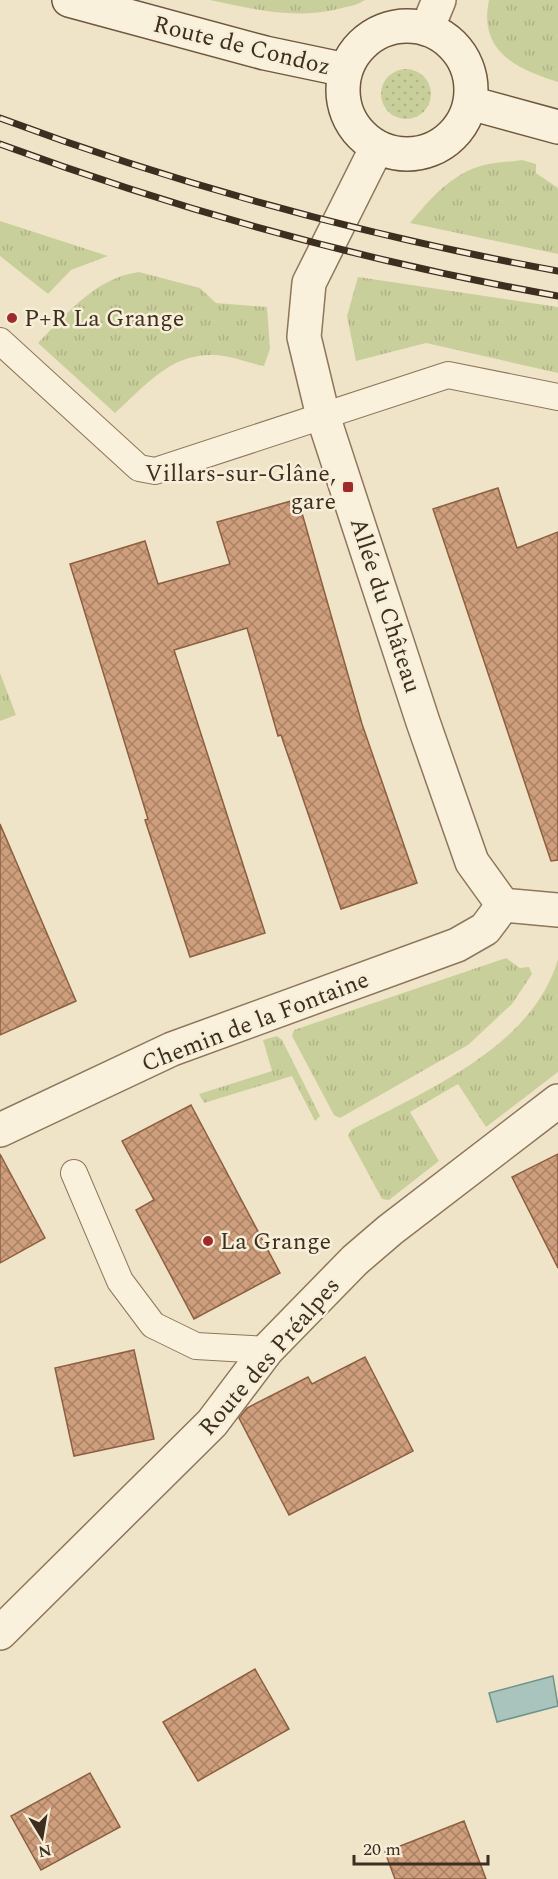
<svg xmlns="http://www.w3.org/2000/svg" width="558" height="1879" viewBox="0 0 558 1879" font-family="Spectral,serif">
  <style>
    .grass { fill: url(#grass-tufts) }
    .garden { fill: url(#garden-dots) }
    .water { fill: #a9c4bc; stroke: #6f938a; stroke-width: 1.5 }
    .building { fill: url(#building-cross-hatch); stroke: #8d5f41; stroke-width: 1.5 }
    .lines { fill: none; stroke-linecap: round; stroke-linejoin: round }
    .lane-casing { stroke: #8d765c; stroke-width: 28 }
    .street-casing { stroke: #8d765c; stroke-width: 36 }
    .secondary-casing { stroke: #6f573f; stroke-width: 36 }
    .lane { stroke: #faf1dc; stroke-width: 26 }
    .street { stroke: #faf1dc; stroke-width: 33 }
    .secondary { stroke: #faf1dc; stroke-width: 33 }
    .rail-casing { stroke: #3d2e20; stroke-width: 7 }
    .rail { stroke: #f7eed8; stroke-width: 4.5; stroke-dasharray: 14; stroke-linecap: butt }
    .poi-dot { fill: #9e2a2b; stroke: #f7eed8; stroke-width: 2 }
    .labels { text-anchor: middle; stroke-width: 5; stroke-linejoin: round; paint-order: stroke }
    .street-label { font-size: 24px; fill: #3d2e20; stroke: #f7eed8 }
    .poi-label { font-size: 24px; fill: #3d2e20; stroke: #f7eed8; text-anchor: start }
  </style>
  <defs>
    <pattern id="grass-tufts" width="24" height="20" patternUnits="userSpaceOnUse" patternTransform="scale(1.5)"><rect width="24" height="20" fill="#c9cf9b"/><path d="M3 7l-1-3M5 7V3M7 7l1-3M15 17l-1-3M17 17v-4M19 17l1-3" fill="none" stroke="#aeb285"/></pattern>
    <pattern id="garden-dots" width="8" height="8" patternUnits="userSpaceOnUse" patternTransform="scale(1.5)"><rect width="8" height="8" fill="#c9cf9b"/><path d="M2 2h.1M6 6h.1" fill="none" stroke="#aeb285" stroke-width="1.8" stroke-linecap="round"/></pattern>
    <pattern id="building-cross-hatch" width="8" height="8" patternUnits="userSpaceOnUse" patternTransform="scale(1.5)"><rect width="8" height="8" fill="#cf9f7d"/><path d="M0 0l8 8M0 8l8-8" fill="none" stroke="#a98266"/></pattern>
  </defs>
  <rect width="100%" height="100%" fill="#f0e4c8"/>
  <path class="grass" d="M210 0H365C356 6 345 7 334 10 291 19 252 9 210 0Z
    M489 0H558V82C517 69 478 52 489 0Z
    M522 160 536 164V173L558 188V254L410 223C430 199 452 173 484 165 495 162 510 162 522 160Z
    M0 221 108 256 71 270 48 294 0 256Z
    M139 272 200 288 216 303 267 307 270 349 264 366C248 363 230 355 213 355 170 354 145 386 115 413L38 343C68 313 95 278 139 272Z
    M358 277 558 307V373L426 343 356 361 347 316Z
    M0 673 16 715 0 721Z
    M506 958 520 968 529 967 532 974 512 1004 468 1045 340 1118 334 1115 292 1036 294 1030Z
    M558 959V1072L486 1127 458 1084 410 1112 439 1161 389 1200 382 1199 348 1136 351 1130C425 1091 533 1047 558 959Z
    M277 1036 282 1040 320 1116 315 1121 292 1076 204 1103 199 1094 272 1071 263 1040Z"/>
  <path class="garden" d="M381 94a25 25 0 1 1 50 0a25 25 0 1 1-50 0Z"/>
  <path class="water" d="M553 1676 558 1706 497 1722 489 1693Z"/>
  <path class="building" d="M498 488 517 548 558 532V860L551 861 433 509Z
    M298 499 362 724 417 883 341 909 281 735 278 736 247 628 174 650 265 933 190 957 145 820 148 819 70 564 145 541 158 584 230 564 217 522Z
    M0 824 76 1001 0 1035Z
    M191 1105 280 1273 194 1319 136 1210 154 1200 122 1141Z
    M0 1154 45 1238 0 1263Z
    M558 1154V1268L512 1177Z
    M134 1350 154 1439 74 1456 55 1368Z
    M365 1357 413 1451 289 1515 239 1418 247 1408 308 1377 312 1384Z
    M255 1669 289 1729 198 1781 163 1722Z
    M90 1773 120 1827 41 1870 11 1816Z
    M464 1821 486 1879H395L385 1852Z"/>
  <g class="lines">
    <defs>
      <path id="lane" d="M0 341 139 468 155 471 448 375 558 397
        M74 1173 120 1281 153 1325 196 1346 267 1350"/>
      <path id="street" d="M427 29 439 0
        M377 147 309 283 304 337 323 416 423 722 472 862 503 905
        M503 905 558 910
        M0 1130 172 1049 457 945 485 929 503 905
        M0 1633 212 1423 267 1350 355 1260 390 1230 558 1101"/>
      <path id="secondary" d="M69 0 265 53 346 70
        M343 90a64 64 0 1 1 128 0a64 64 0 1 1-128 0Z
        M470 103 558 127"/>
    </defs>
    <use href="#lane" class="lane-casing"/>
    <use href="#street" class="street-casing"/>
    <use href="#secondary" class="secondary-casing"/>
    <use href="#lane" class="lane"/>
    <use href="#street" class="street"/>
    <use href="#secondary" class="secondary"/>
    <defs>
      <path id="rail" d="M0 118C182 186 367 236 558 271
        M0 144C182 211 367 262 558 296"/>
    </defs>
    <use href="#rail" class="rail-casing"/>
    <use href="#rail" class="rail"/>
  </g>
  <g class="poi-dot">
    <circle cx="12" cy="318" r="6"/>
    <rect x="342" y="481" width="12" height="12" rx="3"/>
    <circle cx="208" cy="1241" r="6"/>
  </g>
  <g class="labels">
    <g class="street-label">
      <text transform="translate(242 45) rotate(14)" y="8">Route de Condoz</text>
      <text transform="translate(386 605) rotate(72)" y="8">Allée du Château</text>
      <text transform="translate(255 1021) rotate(-21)" y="8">Chemin de la Fontaine</text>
      <text transform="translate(269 1356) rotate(-49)" y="8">Route des Préalpes</text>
    </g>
    <g class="poi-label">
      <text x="24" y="326">P+R La Grange</text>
      <text x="336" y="481" text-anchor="end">Villars-sur-Glâne,<tspan x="336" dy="28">gare</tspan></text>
      <text x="220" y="1249">La Grange</text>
    </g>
  </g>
  <g transform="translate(42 1837) rotate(169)" stroke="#f7eed8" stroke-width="4.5" paint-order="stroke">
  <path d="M0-4.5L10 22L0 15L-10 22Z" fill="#3d2e20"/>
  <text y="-9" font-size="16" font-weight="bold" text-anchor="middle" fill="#3d2e20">N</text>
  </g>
  <path d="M354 1855v9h134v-9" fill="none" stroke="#3d2e20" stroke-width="3"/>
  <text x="363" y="1855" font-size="18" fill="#3d2e20" stroke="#f7eed8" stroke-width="4.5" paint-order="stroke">20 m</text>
</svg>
